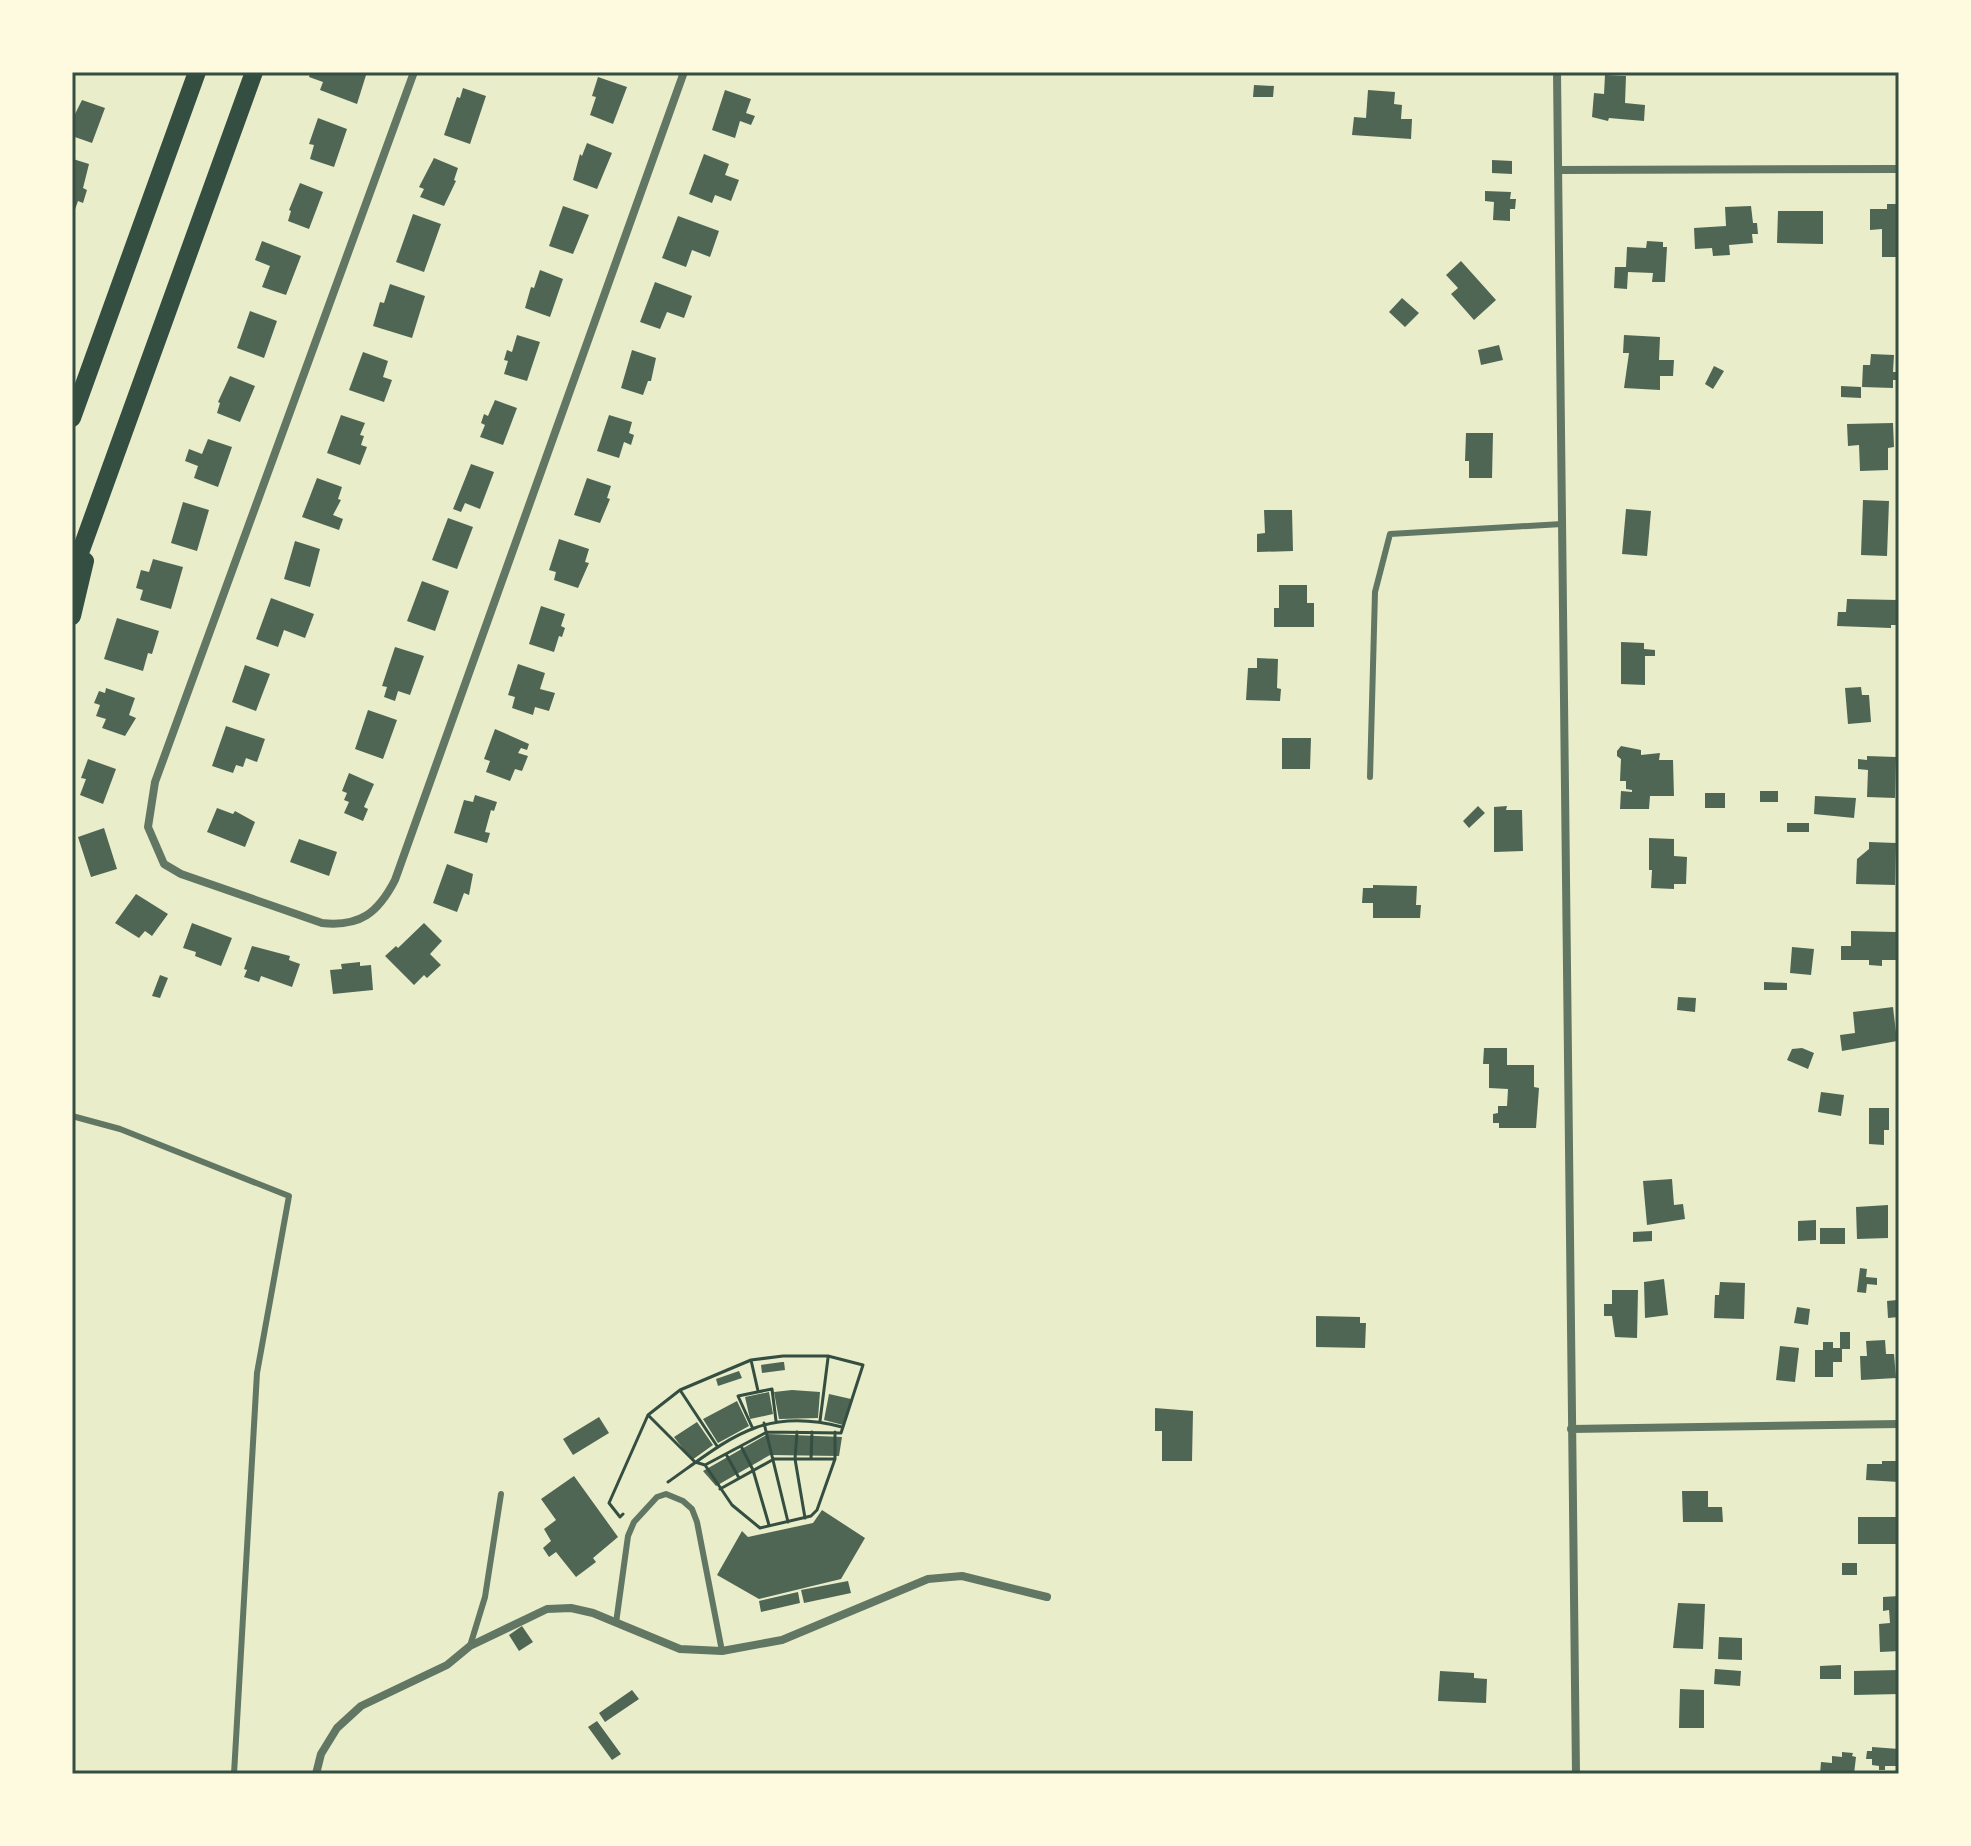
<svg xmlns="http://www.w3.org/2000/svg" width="1971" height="1846" viewBox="0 0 1971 1846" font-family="'PT Sans',sans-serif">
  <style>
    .building { fill: #4f6655 }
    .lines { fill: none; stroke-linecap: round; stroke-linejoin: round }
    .path { stroke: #344e41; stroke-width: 3 }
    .service { stroke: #617663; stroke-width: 6 }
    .minor { stroke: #617663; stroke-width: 8 }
    .trunk { stroke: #344e41; stroke-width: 18 }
    .neatline { fill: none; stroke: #344e41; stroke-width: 3 }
  </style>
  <rect width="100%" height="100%" fill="#e9edc9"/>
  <path class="building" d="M305 72H367L357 104 320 90 323 82 309 77 310 74Z
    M1605 75 1626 76 1625 103 1645 105 1644 121 1609 118 1608 121 1592 117 1594 93 1604 94Z
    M598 77 627 87 613 124 590 115 596 97 592 96Z
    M1254 85 1274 86 1273 97H1253Z
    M463 88 486 96 470 144 444 135 457 97 460 98Z
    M725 90 751 99 746 113 755 116 751 125 740 121 735 138 712 130Z
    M1368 90 1395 92 1394 104 1402 105 1401 119H1412L1411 139 1352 135 1354 117 1366 118Z
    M82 100 105 108 92 143 72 136V120Z
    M318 118 347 129 334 167 310 159 314 145 309 144Z
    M587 143 612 153 597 189 573 180 580 154 582 156Z
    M704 154 729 164 725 175 739 180 731 201 715 195 712 203 689 194Z
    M434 158 458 168 454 180 456 181 444 206 420 197 424 189 419 187Z
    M73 159 89 164 83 188 87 190 83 203 78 201 72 218Z
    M1492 160 1512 161V174L1492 173Z
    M300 183 323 192 309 229 288 221 291 211 289 210Z
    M1485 191 1511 192 1510 199H1516L1515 209H1510V221L1493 220 1494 202 1485 201Z
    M1887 204H1899V257H1882V229L1870 230V209H1887Z
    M563 206 589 215 573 254 549 246Z
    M1751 206 1753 223H1757L1758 234H1752L1753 243 1729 245 1730 255 1713 256 1712 248 1695 249 1694 228 1726 226 1725 207Z
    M1778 211H1823V244L1777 243Z
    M413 214 441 224 424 272 396 262Z
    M678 216 719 231 710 257 692 250 686 267 662 258Z
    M262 241 301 256 286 295 262 287 270 266 255 260Z
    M1647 241 1663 242V247H1667L1665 282H1652L1653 273 1628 272 1627 289 1614 288 1615 267H1626L1627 247 1646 248Z
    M1461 261 1496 300 1474 320 1451 294 1458 288 1446 275Z
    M540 270 563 279 550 317 525 308 531 287 534 288Z
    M655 282 692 296 684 318 667 312 660 329 640 322Z
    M390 284 425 296 412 338 373 326 380 302 384 303Z
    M1402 298 1419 313 1405 327 1389 312Z
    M250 311 277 321 264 358 237 348Z
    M517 335 540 342 527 381 504 374 508 361 504 360 507 350 512 352Z
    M1624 335 1660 337 1659 360H1674L1673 376H1660V390L1624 388 1629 353H1623Z
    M1499 345 1503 360 1481 365 1478 350Z
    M632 350 656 358 651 381H648L643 395 621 388Z
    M363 352 388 361 383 377 392 380 384 402 349 390Z
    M1871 354 1894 355 1893 372H1899V380H1893V388L1862 387 1863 365H1870Z
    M1714 366 1724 371 1713 389 1705 384Z
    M230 376 255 386 240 422 217 413 220 403 218 402Z
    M1841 386 1861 387V398L1841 397Z
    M495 400 517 408 503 445 480 437 485 425 481 423 484 414 488 416Z
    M341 415 365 423 360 435 364 436 361 445 367 447 360 465 327 453Z
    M609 415 632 422 629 433 634 435 631 445 624 442 619 458 597 451Z
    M1893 423 1894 447 1888 448V470L1860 471 1859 445 1848 446 1847 424Z
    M1466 433H1493L1492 478H1469V461H1465Z
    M208 439 232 447 218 487 194 478 198 466 185 461 189 449 202 454Z
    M471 464 494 472 480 509 465 503 461 512 453 509Z
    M317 478 342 487 338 499 341 500 333 515 343 519 339 530 302 517Z
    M587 478 611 486 607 498 610 499 600 523 574 515Z
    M1863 500 1889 501 1887 556 1861 555Z
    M183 502 209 510 197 551 171 543Z
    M1626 509 1651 511 1647 556 1622 554Z
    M1264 510H1292L1293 551 1257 552V534L1265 533Z
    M448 518 473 527 457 569 432 560Z
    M559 539 589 549 585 562 589 563 578 588 554 580 556 572 549 570Z
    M295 541 320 549 310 587 284 579Z
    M153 559 183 567 171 609 140 600 143 590 136 588 141 570 149 572Z
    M422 581 449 591 435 631 407 621Z
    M1279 585H1307V603H1314V627H1274V608H1279Z
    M271 598 314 614 305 638 284 630 278 647 256 639Z
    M1847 599 1898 600V625H1891V628L1837 626 1838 612H1846Z
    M541 606 565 614 561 626 565 628 562 637 559 636 554 652 529 644Z
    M117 618 159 631 152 654 148 653 143 671 104 659Z
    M1621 642 1644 643V649L1655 650V656H1645V685L1621 684Z
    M395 647 424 656 410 695 398 691 395 701 384 697 387 687 382 686Z
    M1257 658 1278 659 1277 688 1281 689 1280 701 1246 700 1248 668H1257Z
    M518 664 545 673 540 689 555 693 549 711 535 707 533 715 512 708 515 697 508 695Z
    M245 665 270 674 256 711 232 702Z
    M1861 687 1862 695H1869L1871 722 1848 724 1845 688Z
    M106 688 135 698 129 715 136 718 125 736 102 728 106 719 96 716 100 705 94 703 99 691 105 693Z
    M368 710 397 720 383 759 355 749Z
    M226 726 265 739 257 762 246 758 243 767 236 765 233 773 212 766Z
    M495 729 529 744 527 750 521 748 518 753 528 756 522 771 515 769 510 781 486 772 490 761 484 759Z
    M1282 738H1311L1310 769H1282Z
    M1621 746 1641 750V755L1660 753 1659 760H1673L1674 796H1650L1649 809H1620L1621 791 1632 792V790L1626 789V781H1620L1621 759 1617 756V751Z
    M1867 756 1896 757 1895 798 1867 797 1868 770 1858 769V759L1867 760Z
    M88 759 116 769 103 804 80 795 86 779 81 778Z
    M349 773 374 784 364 807 368 809 363 821 344 813 349 802 344 800 347 793 342 791Z
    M1760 791H1778V802H1760Z
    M1705 793H1725V808H1705Z
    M475 795 497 802 494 811 491 810 485 832 490 833 487 843 454 833 464 800 473 802Z
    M1815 796 1856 798 1854 818 1814 814Z
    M1478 806 1485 813 1469 828 1463 821Z
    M1507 806 1506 810H1522L1523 851 1494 852V807Z
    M217 808 233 814 235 811 255 822 245 847 207 832Z
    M1787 823H1809V832H1787Z
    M104 828 117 869 91 877 78 837Z
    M1649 838 1674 839V856L1687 857 1686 884H1674V889L1651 888 1652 870H1649Z
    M299 839 337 852 329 876 290 862Z
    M1869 842 1896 843 1895 885 1856 884 1857 859 1869 849Z
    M447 864 473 874 469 895 464 893 457 912 433 903Z
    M1373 885 1417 886 1416 905H1421L1420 918H1373V903H1362L1363 888H1373Z
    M136 894 168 914 152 936 145 931 139 938 115 923Z
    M192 923 232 938 221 966 195 956 196 952 183 948Z
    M424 923 442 941 430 954 441 965 427 978 424 975 414 985 385 956 396 946 398 948Z
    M1851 931 1896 932 1899 935V960H1882V966L1869 965V960H1841V946H1851Z
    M252 946 290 956 289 960 300 964 292 987 261 976 259 982 244 977 247 970 244 969Z
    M1792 947 1814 949 1811 975 1790 973Z
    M360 962V966L371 965 373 990 333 994 330 970 342 969 341 964Z
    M160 975 168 978 160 998 152 996Z
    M1764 982 1787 983V990H1764Z
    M1678 997 1696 998 1695 1012 1677 1010Z
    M1893 1007 1897 1041 1842 1051 1840 1035 1855 1033 1853 1012Z
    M1484 1048H1507V1065H1534V1087L1539 1088 1536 1128H1499V1123H1493V1114L1498 1113V1106H1507L1508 1089 1489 1088V1064H1483Z
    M1802 1048 1814 1053 1808 1069 1787 1060 1792 1049Z
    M1821 1092 1844 1095 1841 1116 1818 1112Z
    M1869 1108H1889V1130H1884V1145L1869 1144Z
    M1672 1179 1674 1205 1683 1204 1685 1219 1647 1225 1643 1181Z
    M1888 1205V1238L1857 1239 1856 1207Z
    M1816 1220V1240L1798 1241V1221Z
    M1820 1228H1845V1244H1820Z
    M1652 1231V1241L1633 1242V1232Z
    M1860 1268 1867 1269 1866 1277 1877 1278V1285L1867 1284 1866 1293 1857 1292Z
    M1664 1279 1668 1315 1645 1318 1644 1282Z
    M1720 1282 1745 1283 1744 1319 1714 1318 1715 1295H1719Z
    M1612 1290H1638L1637 1338 1615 1337 1612 1316H1604V1304H1612Z
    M1897 1300 1899 1317 1888 1318 1887 1301Z
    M1797 1307 1810 1309 1808 1325 1794 1323Z
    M1316 1316 1360 1317V1323H1366L1365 1348 1316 1347Z
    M1840 1332H1850V1349H1842V1362H1833V1377H1815V1350H1823V1342H1833V1348H1840Z
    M1885 1340 1886 1354H1894L1896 1378 1861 1380 1860 1356H1867L1866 1341Z
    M1780 1346 1799 1348 1795 1382 1776 1380Z
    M782 1362H784L785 1370 762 1373 761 1365Z
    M739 1371 742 1378 718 1386 716 1379Z
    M792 1390 820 1392 818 1418 779 1419 774 1392Z
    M769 1392 773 1414 750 1419 745 1397Z
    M829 1394 851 1399 843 1425 824 1420Z
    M737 1401 749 1426 718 1443 703 1419Z
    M1155 1408 1193 1411 1192 1461H1162V1431H1155Z
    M599 1417 609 1433 573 1455 563 1439Z
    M697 1422 713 1445 692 1460 674 1437Z
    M768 1434 842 1437 839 1456 770 1455 716 1486 703 1471Z
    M1882 1461H1899V1482L1866 1480 1867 1464H1882Z
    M574 1476 618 1537 593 1558 596 1562 576 1577 556 1552 549 1557 543 1548 551 1541 544 1529 556 1520 541 1499Z
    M1682 1491H1708V1507H1722L1723 1522H1683Z
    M822 1510 865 1538 841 1579 759 1599 717 1575 742 1531 748 1537 813 1523Z
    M1858 1517H1899V1544H1858Z
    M1842 1563H1857V1575H1842Z
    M848 1581 851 1593 804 1603 801 1590Z
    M798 1592 800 1603 761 1612 759 1601Z
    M1899 1596V1651L1880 1652 1879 1624 1890 1623 1889 1610 1883 1611V1597Z
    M1678 1603 1705 1604 1703 1649 1673 1648Z
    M522 1626 533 1642 519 1651 509 1635Z
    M1719 1637 1742 1638V1660L1718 1659Z
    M1841 1665V1679H1820V1666Z
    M1715 1669 1741 1671 1740 1686 1714 1684Z
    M1899 1670V1694L1854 1695V1671Z
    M1440 1671 1474 1673V1678L1487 1679 1486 1703 1438 1701Z
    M1680 1689 1704 1690V1728H1679Z
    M632 1690 639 1699 605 1722 599 1713Z
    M597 1721 621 1754 612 1760 588 1727Z
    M1872 1747 1899 1749V1766H1885V1770H1879V1766L1872 1765V1759H1866L1867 1751H1872Z
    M1842 1752 1853 1753 1852 1756 1856 1757 1854 1774H1820L1821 1762 1832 1763V1756L1842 1757Z"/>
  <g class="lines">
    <path class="path" d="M751 1360 758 1391
      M680 1390 717 1446
      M648 1415 695 1462 705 1465 732 1505 760 1528 811 1516 817 1510 835 1459V1432
      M820 1421 828 1358
      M764 1423 788 1522
      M753 1429 738 1396 772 1389 776 1421
      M797 1432 795 1459 805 1518
      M741 1446 753 1470 769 1525
      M726 1454 739 1478
      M811 1459 812 1432
      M668 1482C729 1439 763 1406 842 1427
      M720 1489 774 1459H835
      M623 1514 620 1517 609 1503 648 1415 680 1390 751 1360 783 1356H828L863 1365 841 1433 767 1432 705 1465"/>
    <path class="service" d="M1370 777 1375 592 1390 534 1562 524
      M72 1116 120 1129 289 1196 257 1373 234 1774
      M616 1623 628 1536 634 1522 657 1497 666 1494 683 1501 692 1509 697 1522 722 1651
      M470 1646 485 1597 501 1494"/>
    <path class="minor" d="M414 72 155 782 148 827 164 864 181 874 322 923C360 927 378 913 395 880L684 72
      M1557 72 1576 1774
      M1558 170 1899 169
      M1571 1429 1899 1424
      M316 1774 321 1754 337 1728 361 1706 447 1665 470 1646 547 1609 571 1608 593 1613 680 1649 722 1651 782 1640 928 1579 962 1576 1047 1597"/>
    <path class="trunk" d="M72 418 197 72
      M72 575 254 72
      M72 616 85 561"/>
  </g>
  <rect width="1971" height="1846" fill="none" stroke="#fefae0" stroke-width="148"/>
  <rect x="74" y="74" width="1823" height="1698" class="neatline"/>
</svg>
